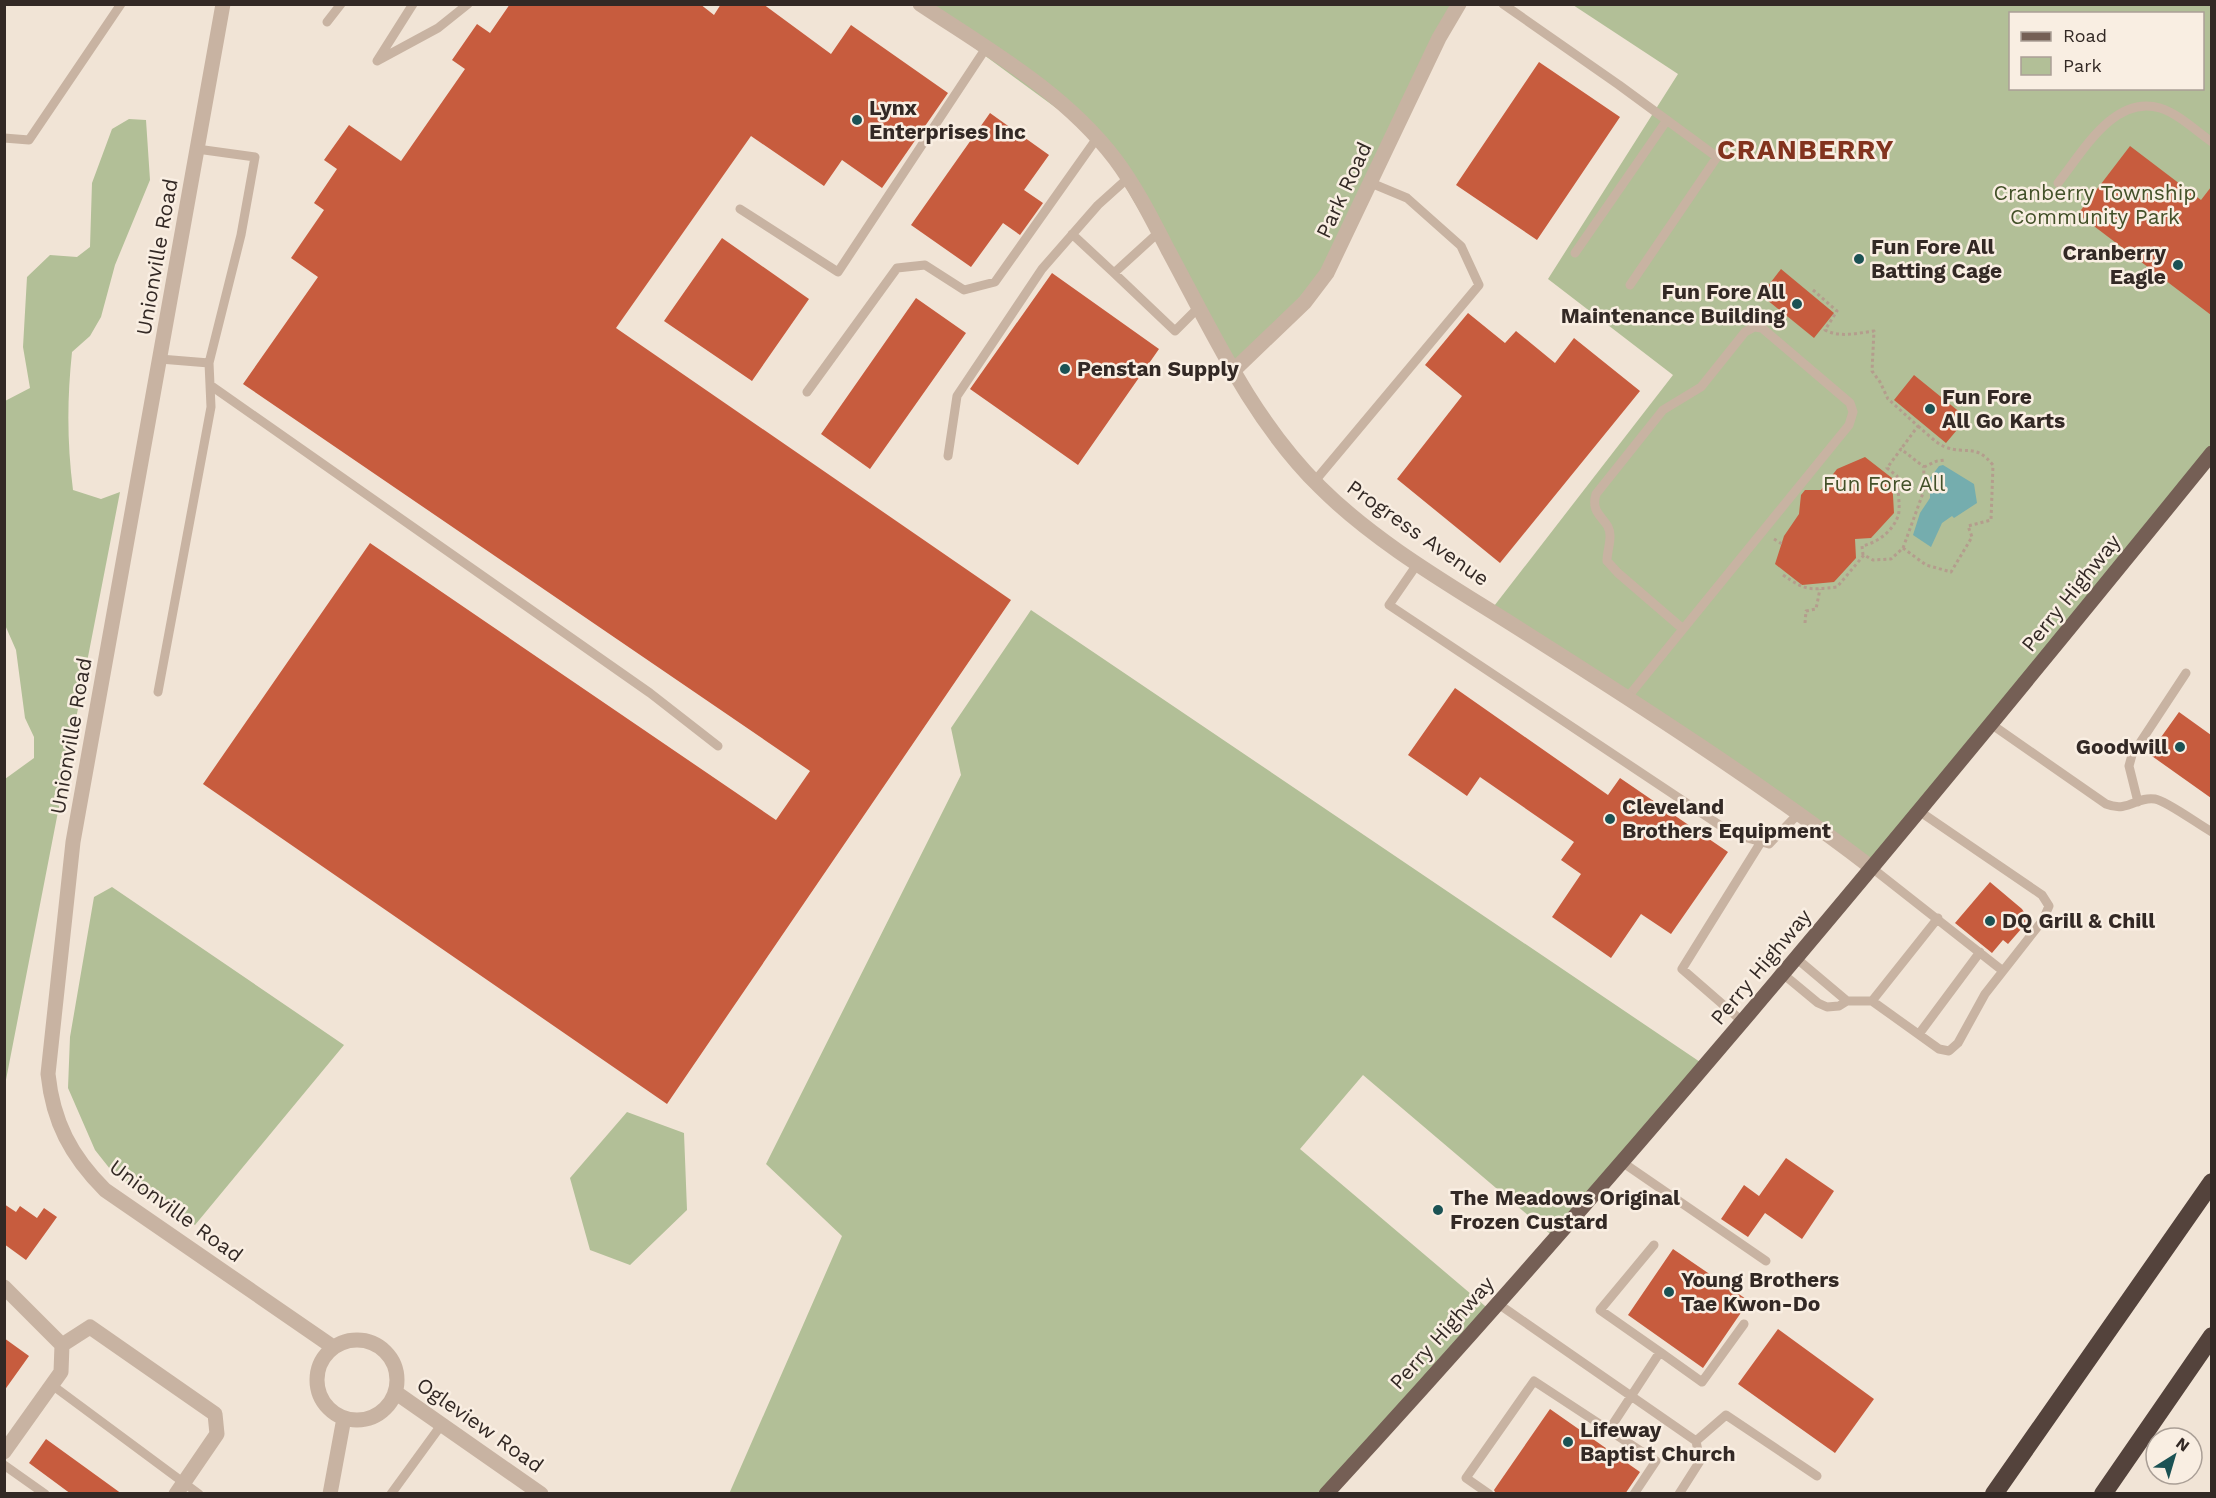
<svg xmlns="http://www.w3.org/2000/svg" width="2216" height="1498" viewBox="0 0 2216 1498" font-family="'Work Sans',sans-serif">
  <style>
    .green { fill: #b2bf97; fill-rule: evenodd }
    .water { fill: #75adae }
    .building { fill: #c75c3e }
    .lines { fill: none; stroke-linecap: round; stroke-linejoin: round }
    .path { stroke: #b49d8d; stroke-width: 3; stroke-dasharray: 3 3; stroke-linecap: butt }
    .service { stroke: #c8b3a2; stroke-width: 9 }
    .minor { stroke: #c8b3a2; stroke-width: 15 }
    .tertiary { stroke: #c8b3a2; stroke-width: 15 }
    .primary { stroke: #755f55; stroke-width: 15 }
    .motorway { stroke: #54433c; stroke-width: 18 }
    .poi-dot { fill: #1b5254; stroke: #f9eee2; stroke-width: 2 }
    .labels { text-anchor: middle; stroke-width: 5; stroke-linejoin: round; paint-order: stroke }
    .poi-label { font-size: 21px; font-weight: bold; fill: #332925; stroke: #f9eee2; text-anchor: start }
    .street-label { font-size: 21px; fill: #332925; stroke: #f9eee2 }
    .park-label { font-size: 21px; fill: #435129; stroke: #f9eee2 }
    .district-label { font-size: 27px; font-weight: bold; letter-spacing: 1.5px; fill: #82331e; stroke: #f9eee2 }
  </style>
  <rect width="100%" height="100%" fill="#f1e4d6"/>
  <path class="green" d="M916 5H1462L1336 257 1233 371 1097 138Z
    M1573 5H2211V453L1872 868 1491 610 1673 375 1548 279 1678 74ZM2010 14H2202V88H2010Z
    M129 119 146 120 150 180 115 265 101 317 90 336 72 352C67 400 67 442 73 490L101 499 120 492 5 1085V779L34 758V737L25 718 16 650 5 625V401L30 388 23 347 27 277 50 255 77 257 90 247 92 183 112 129Z
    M1031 610 1706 1066 1555 1238 1363 1075 1300 1149 1491 1311 1326 1493 729 1494 842 1236 766 1164 961 775 951 728Z
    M112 887 344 1045 195 1225 114 1174 95 1150 68 1088 70 1037 94 897Z
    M627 1112 684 1133 687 1210 630 1265 590 1250 570 1178Z"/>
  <path class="water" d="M1943 465 1974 484 1977 503 1954 518 1952 516 1942 523 1931 547 1913 535 1920 513 1930 498V478L1939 466Z"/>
  <path class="building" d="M510 4H700L714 15 721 4H763L831 54 851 25 948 93 882 188 842 160 824 186 751 136 616 328 1011 600 667 1104 203 784 370 543 776 820 810 771 243 384 318 277 291 258 324 210 314 203 337 169 324 160 349 125 401 161 465 69 452 60 477 24 490 33Z
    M1539 62 1620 117 1537 240 1456 185Z
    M990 113 1049 155 1024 190 1043 203 1020 235 1003 223 971 267 911 225Z
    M2130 146 2201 200 2211 187V315L2078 214Z
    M722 238 809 299 752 381 664 321Z
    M1781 269 1834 313 1814 338 1761 295Z
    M1052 273 1159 349 1078 465 970 389Z
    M916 298 966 333 870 469 821 434Z
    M1468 313 1505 343 1516 331 1555 363 1574 338 1640 391 1500 563 1397 479 1462 396 1425 365Z
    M1914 375 1967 418 1946 443 1894 400Z
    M1865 457 1892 478 1894 513 1871 538 1855 539 1856 558 1834 582 1802 585 1775 564 1784 536 1799 514 1801 495 1805 490H1821L1837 469Z
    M1455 688 1608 795 1620 778 1728 852 1671 934 1641 914 1611 958 1552 917 1581 874 1561 860 1574 842 1480 777 1467 796 1408 755Z
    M2179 712 2211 735V798L2149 754Z
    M1990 882 2022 909 2029 920 2008 944 2003 940 1992 953 1955 923Z
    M1786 1158 1834 1191 1802 1239 1765 1213 1748 1237 1721 1219 1744 1185 1759 1196Z
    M4 1204 16 1212 20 1206 37 1218 44 1208 57 1217 26 1260 4 1244Z
    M1673 1249 1749 1301 1703 1368 1628 1315Z
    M1778 1329 1874 1399 1835 1453 1738 1384Z
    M4 1338 29 1356 4 1391Z
    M1550 1409 1640 1472 1625 1494H1496L1494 1490Z
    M46 1439 122 1494H71L29 1463Z"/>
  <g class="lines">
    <path class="path" d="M1813 290 1837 311 1825 330C1840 338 1858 333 1874 331L1872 371 1880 382 1888 399 1918 426 1901 449
      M1924 467 1937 461 1946 460
      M1774 539 1782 544
      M1903 548 1926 565 1951 572 1972 537 1968 526 1991 520 1993 465C1975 443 1967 455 1945 447 1936 443 1926 433 1918 426
      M1863 555 1862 546C1877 543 1893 531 1898 516 1901 508 1897 486 1897 476L1887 468 1901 449 1924 467
      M1783 575C1806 591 1810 590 1837 587L1864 555 1873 560 1891 559 1903 548 1923 493 1924 467
      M1805 623 1806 611 1816 609 1820 589"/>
    <path class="service" d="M413 4 377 61 438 28 468 4
      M1503 4 1619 85 1717 157 1630 285
      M327 22 341 4
      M4 138 29 140 121 4
      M2058 183C2082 153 2114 94 2160 108 2179 114 2196 131 2212 142
      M740 209 838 272 986 48
      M1072 234 1114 273 1159 232
      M1575 253 1667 120
      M1114 273 1175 331 1199 307
      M160 359 209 363
      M210 385 650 693 718 746
      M807 392 897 268 925 265 964 290 995 282 1097 138
      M948 456 957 396 1042 269 1098 205 1128 178
      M1314 482 1479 285 1461 246 1407 198 1371 183
      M1418 563 1389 605 1733 834 1769 844 1799 813
      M158 692 211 407 209 363 241 235 255 157 197 149
      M1627 698 1849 425 1853 412 1850 403 1762 328 1754 327 1745 332 1701 387 1663 410 1596 494C1589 517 1611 518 1610 537 1610 545 1607 552 1607 561L1618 573 1683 629
      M1991 724 2106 804C2129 813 2136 796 2155 799 2167 801 2199 825 2212 832
      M2138 802 2129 766 2132 755 2186 673
      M1872 868 2003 971
      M1796 958 1847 1001
      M1783 974 1818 1003 1827 1007 1839 1006 1847 1001H1872L1939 1049 1949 1051 1958 1043 1985 994 2043 920 2049 906 2042 895 1919 811
      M1872 1001 1938 918
      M1743 1022 1682 969 1761 842
      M1919 1034 1980 952
      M1622 1162 1766 1261
      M1497 1303 1696 1441 1700 1461 1679 1494
      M1660 1352 1702 1382 1744 1324
      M52 1385 199 1494
      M1609 1430 1660 1352 1600 1310 1654 1245
      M1696 1441 1726 1415 1817 1476
      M4 1465 45 1494
      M391 1494 442 1424
      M1489 1494 1466 1478 1534 1381 1656 1461 1634 1494"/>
    <path class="minor" d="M1233 371 1305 302 1327 273 1439 38 1459 4
      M4 1287 62 1345 61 1372 4 1452
      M62 1345 90 1327 215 1414 217 1434 176 1494"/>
    <path class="tertiary" d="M223 4 73 842 48 1074C53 1122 71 1156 105 1190L333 1347
      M920 4C989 50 1064 92 1115 159 1136 187 1152 219 1168 250 1213 333 1252 420 1320 487 1379 546 1459 590 1529 635 1646 709 1762 784 1872 868
      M317 1380a40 40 0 1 1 80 0a40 40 0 1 1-80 0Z
      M395 1392 541 1494
      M330 1494 344 1418"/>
    <path class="primary" d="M1326 1494C1635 1158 1925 807 2212 453"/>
    <path class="motorway" d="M1994 1494 2212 1182
      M2103 1494 2212 1336"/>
  </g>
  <g class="poi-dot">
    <circle cx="857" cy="120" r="6"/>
    <circle cx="1859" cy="259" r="6"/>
    <circle cx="2178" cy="265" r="6"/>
    <circle cx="1797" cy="304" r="6"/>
    <circle cx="1065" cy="369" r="6"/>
    <circle cx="1930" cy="409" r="6"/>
    <circle cx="2180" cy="747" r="6"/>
    <circle cx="1610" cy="819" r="6"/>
    <circle cx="1990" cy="921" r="6"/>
    <circle cx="1438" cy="1210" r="6"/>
    <circle cx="1669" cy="1292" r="6"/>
    <circle cx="1568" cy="1442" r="6"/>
  </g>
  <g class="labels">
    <g class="poi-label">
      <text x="869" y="115">Lynx<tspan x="869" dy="24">Enterprises Inc</tspan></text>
      <text x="1871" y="254">Fun Fore All<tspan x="1871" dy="24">Batting Cage</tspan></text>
      <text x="2166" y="260" text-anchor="end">Cranberry<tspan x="2166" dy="24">Eagle</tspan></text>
      <text x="1785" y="299" text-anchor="end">Fun Fore All<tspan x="1785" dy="24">Maintenance Building</tspan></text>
      <text x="1077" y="376">Penstan Supply</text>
      <text x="1942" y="404">Fun Fore<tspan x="1942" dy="24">All Go Karts</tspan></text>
      <text x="2168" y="754" text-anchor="end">Goodwill</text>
      <text x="1622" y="814">Cleveland<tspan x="1622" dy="24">Brothers Equipment</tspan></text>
      <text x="2002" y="928">DQ Grill &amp; Chill</text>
      <text x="1450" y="1205">The Meadows Original<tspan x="1450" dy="24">Frozen Custard</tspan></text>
      <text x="1681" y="1287">Young Brothers<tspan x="1681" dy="24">Tae Kwon-Do</tspan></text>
      <text x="1580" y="1437">Lifeway<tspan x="1580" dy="24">Baptist Church</tspan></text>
    </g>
    <g class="street-label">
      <text transform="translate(1344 190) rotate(-65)" y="7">Park Road</text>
      <text transform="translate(157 257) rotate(-80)" y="7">Unionville Road</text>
      <text transform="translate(1418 533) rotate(35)" y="7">Progress Avenue</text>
      <text transform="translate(2071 593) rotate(-51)" y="7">Perry Highway</text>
      <text transform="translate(71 736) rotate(-80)" y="7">Unionville Road</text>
      <text transform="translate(1761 967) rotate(-50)" y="7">Perry Highway</text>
      <text transform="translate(176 1211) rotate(36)" y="7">Unionville Road</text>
      <text transform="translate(1442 1333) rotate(-48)" y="7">Perry Highway</text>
      <text transform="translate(480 1425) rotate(35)" y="7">Ogleview Road</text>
    </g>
    <g class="park-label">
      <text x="2095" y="200">Cranberry Township<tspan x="2095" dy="24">Community Park</tspan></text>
      <text x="1884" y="491">Fun Fore All</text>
    </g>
    <g class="district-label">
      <text x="1806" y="159">CRANBERRY</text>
    </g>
  </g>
  <rect width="2216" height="1498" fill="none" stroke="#332925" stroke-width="12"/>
  <rect x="2009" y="12" width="195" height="78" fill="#f9eee2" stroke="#aa9f96" stroke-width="1.5"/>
  <rect x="2021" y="32" width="30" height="9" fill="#755f55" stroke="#aa9f96" stroke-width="1.5"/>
  <text x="2063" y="42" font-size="18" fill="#332925">Road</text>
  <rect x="2021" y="57" width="30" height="18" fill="#b2bf97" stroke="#aa9f96" stroke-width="1.5"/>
  <text x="2063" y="72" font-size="18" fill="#332925">Park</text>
  <g transform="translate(2174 1456) rotate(37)"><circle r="28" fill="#f9eee2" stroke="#aa9f96" stroke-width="1.5"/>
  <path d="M0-4.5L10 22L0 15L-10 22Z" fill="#1b5254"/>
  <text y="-9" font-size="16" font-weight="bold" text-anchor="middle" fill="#332925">N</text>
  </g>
</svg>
